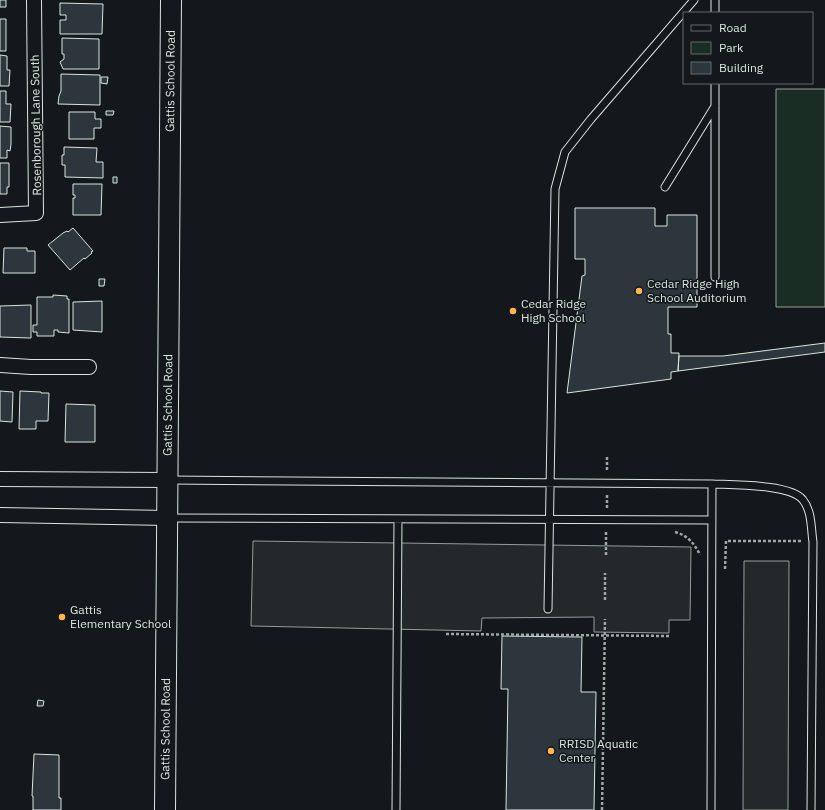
<svg xmlns="http://www.w3.org/2000/svg" width="825" height="810" viewBox="0 0 825 810" font-family="'IBM Plex Sans',sans-serif">
  <style>
    .green { fill: #1a2d24; stroke: #939e99 }
    .parking { fill: #24282b; stroke: #939e99 }
    .building { fill: #2c363c; stroke: #d8e6dc }
    .lines { fill: none; stroke-linecap: round; stroke-linejoin: round }
    .service-casing { stroke: #d8e6dc; stroke-width: 9 }
    .minor-casing { stroke: #d8e6dc; stroke-width: 16 }
    .secondary-casing { stroke: #d8e6dc; stroke-width: 22 }
    .path { stroke: #9da8a2; stroke-width: 2.5; stroke-dasharray: 3 2; stroke-linecap: butt }
    .service { stroke: #14181c; stroke-width: 7 }
    .minor { stroke: #14181c; stroke-width: 14 }
    .secondary { stroke: #14181c; stroke-width: 20 }
    .poi-dot { fill: #ffb74d; stroke: #14181c; stroke-width: 1.5 }
    .labels { text-anchor: middle; stroke-width: 3; stroke-linejoin: round; paint-order: stroke }
    .street-label { font-size: 12px; fill: #d8e6dc; stroke: #14181c }
    .poi-label { font-size: 12px; fill: #d8e6dc; stroke: #14181c; text-anchor: start }
  </style>
  <rect width="100%" height="100%" fill="#14181c"/>
  <path class="green" d="M776 89H825V307H776Z"/>
  <path class="parking" d="M253 541 691 547 690 620H669V633L594 632V617L482 618 481 631 251 626Z
    M744 561H789L788 810H743Z"/>
  <path class="building" d="M0 0H6V7H0Z
    M60 3 103 4 102 34H60V20H66V15H60Z
    M0 19H6V51H0Z
    M62 38 99 39V69H63L60 62 64 59V54H62Z
    M0 55 7 56V70H10L9 86H0Z
    M61 74 100 75V105L58 104 59 96 61 91Z
    M101 77H108L107 84 101 83Z
    M0 91H6V104H11L10 122H0Z
    M106 111H114L113 115H106Z
    M69 112H95V119H101V128H94V139H69Z
    M0 126 11 127V144L10 151 7 150V158H0Z
    M64 147 97 148 96 162H103V178L65 177V165H62V155H64Z
    M0 163H9V187H7V194H0Z
    M113 177H117V183H113Z
    M73 184H102L101 215H73V198H75V195H73Z
    M575 208H655V226H667V215H697V307H668V334H671V353H679L678 371 671 372V379L567 393 582 276 585 275V259H575Z
    M73 228 93 251 91 252 92 253 85 259 84 258 70 270 48 245 63 233 67 231 68 232Z
    M4 248H27V251H35V273H3Z
    M99 279H105L104 286H99Z
    M53 295 67 296V299H69V333L58 332V330H54V336H37V332H33V325H37V297H53Z
    M102 301V332L73 330V302Z
    M31 305V338L0 337V306Z
    M825 343V352L678 371 679 356H723Z
    M0 391 13 392 12 422 0 421Z
    M20 391 41 392V393H49L48 421H36V429H19Z
    M66 404 95 405V442H65Z
    M502 636 582 637 581 692H596L594 810H506L508 689H501Z
    M38 700 44 701 43 706H37Z
    M34 754 59 755V798H61V810H33V796H32Z"/>
  <g class="lines">
    <defs>
      <path id="service" d="M715 0V13
        M665 187 715 106
        M715 277V83
        M168 480 712 484C732 485 791 484 803 500 812 511 811 529 813 542L811 810
        M168 518 712 520
        M548 609 555 189 565 152 591 119 694 0
        M396 810 398 519
        M711 810 712 484"/>
      <path id="minor" d="M0 215 36 213 34 0
        M0 365 31 367H89
        M0 479 168 480
        M0 515 168 518"/>
      <g id="secondary">
        <path id="s1" d="M165 810 171 0"/>
      </g>
    </defs>
    <use href="#service" class="service-casing"/>
    <use href="#minor" class="minor-casing"/>
    <use href="#secondary" class="secondary-casing"/>
    <path class="path" d="M607 470V457
      M607 508V493
      M675 532C687 535 695 544 700 555
      M606 555V530
      M725 569 726 541H801
      M605 600V573
      M446 634 669 636
      M602 810 605 619"/>
    <use href="#service" class="service"/>
    <use href="#minor" class="minor"/>
    <use href="#secondary" class="secondary"/>
  </g>
  <g class="poi-dot">
    <circle cx="639" cy="291" r="4"/>
    <circle cx="513" cy="311" r="4"/>
    <circle cx="62" cy="617" r="4"/>
    <circle cx="551" cy="751" r="4"/>
  </g>
  <g class="labels">
    <g class="street-label">
      <text dy="4" stroke="none"><textPath href="#s1" startOffset="729">Gattis School Road</textPath></text>
      <text transform="translate(36 125) rotate(-91)" y="4">Rosenborough Lane South</text>
      <text dy="4" stroke="none"><textPath href="#s1" startOffset="405">Gattis School Road</textPath></text>
      <text dy="4" stroke="none"><textPath href="#s1" startOffset="81">Gattis School Road</textPath></text>
    </g>
    <g class="poi-label">
      <text x="647" y="288">Cedar Ridge High<tspan x="647" dy="14">School Auditorium</tspan></text>
      <text x="521" y="308">Cedar Ridge<tspan x="521" dy="14">High School</tspan></text>
      <text x="70" y="614">Gattis<tspan x="70" dy="14">Elementary School</tspan></text>
      <text x="559" y="748">RRISD Aquatic<tspan x="559" dy="14">Center</tspan></text>
    </g>
  </g>
  <rect x="683" y="12" width="130" height="72" fill="#14181c" stroke="#626a69"/>
  <rect x="691" y="25" width="20" height="6" fill="#14181c" stroke="#626a69"/>
  <text x="719" y="32" font-size="12" fill="#d8e6dc">Road</text>
  <rect x="691" y="42" width="20" height="12" fill="#1a2d24" stroke="#626a69"/>
  <text x="719" y="52" font-size="12" fill="#d8e6dc">Park</text>
  <rect x="691" y="62" width="20" height="12" fill="#2c363c" stroke="#626a69"/>
  <text x="719" y="72" font-size="12" fill="#d8e6dc">Building</text>
</svg>
